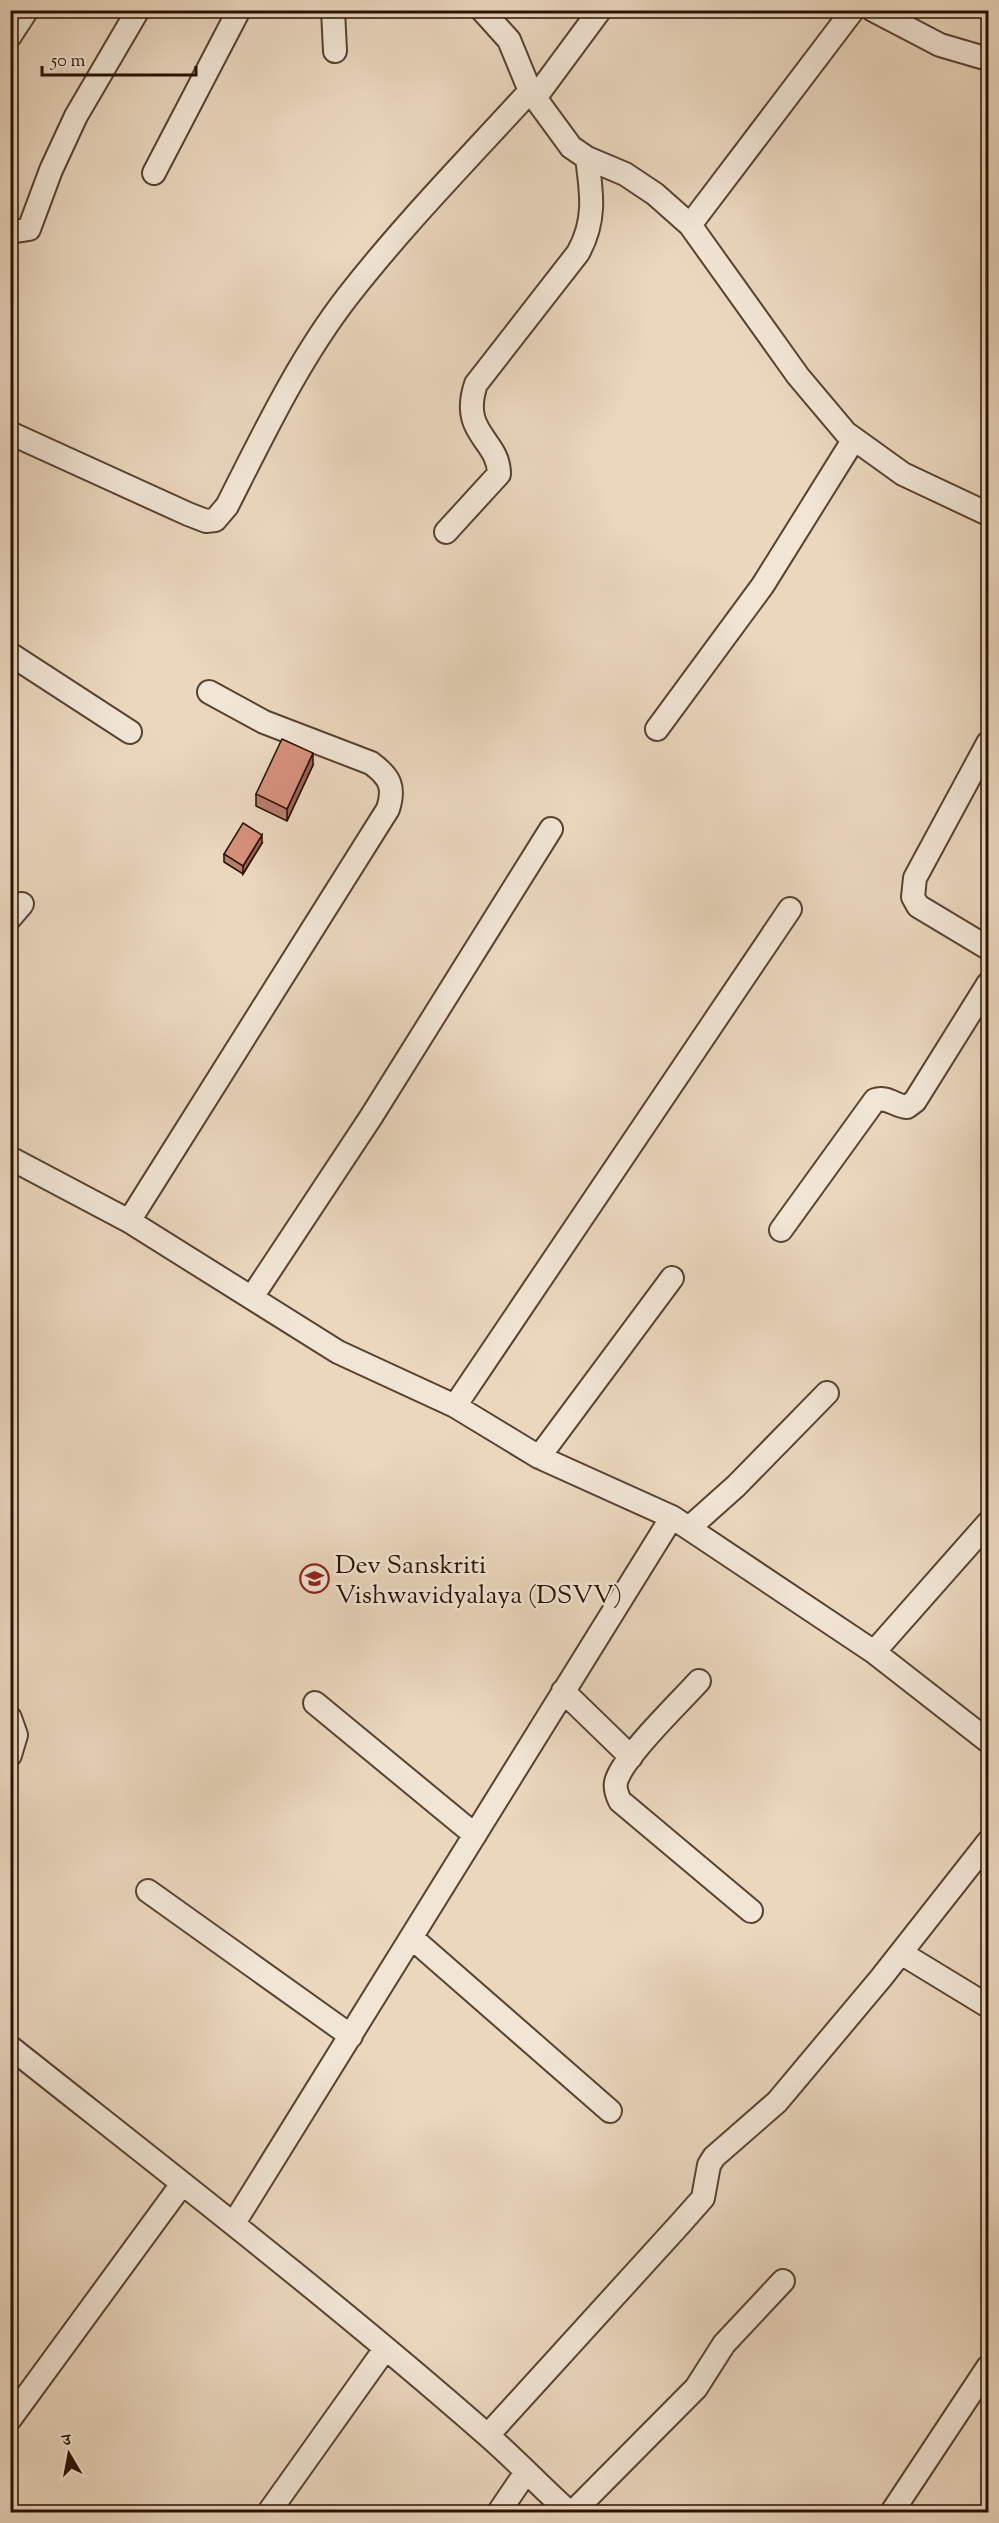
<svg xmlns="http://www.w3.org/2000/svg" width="999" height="2523" viewBox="0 0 999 2523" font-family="'Sorts Mill Goudy','Noto Serif Devanagari',serif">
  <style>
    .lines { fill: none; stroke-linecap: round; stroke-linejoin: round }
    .minor-casing { stroke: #584230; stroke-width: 26 }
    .minor { stroke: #f1e5d5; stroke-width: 22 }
    .wall { fill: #b97d6b; stroke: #281101; stroke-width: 1.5 }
    .shaded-wall { fill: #966657; stroke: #281101; stroke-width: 1.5 }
    .building { fill: #d7917c; stroke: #281101; stroke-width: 1.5 }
    .labels { text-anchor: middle; stroke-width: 5; stroke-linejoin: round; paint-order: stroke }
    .poi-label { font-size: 26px; fill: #281101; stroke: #f1e5d5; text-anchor: start }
  </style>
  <rect width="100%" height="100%" fill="#ead7be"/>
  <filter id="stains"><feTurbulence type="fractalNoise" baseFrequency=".00333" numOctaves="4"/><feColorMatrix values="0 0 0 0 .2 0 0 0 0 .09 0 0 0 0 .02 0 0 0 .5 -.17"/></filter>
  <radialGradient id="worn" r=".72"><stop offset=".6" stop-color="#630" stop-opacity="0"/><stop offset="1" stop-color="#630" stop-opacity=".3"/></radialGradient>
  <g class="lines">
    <defs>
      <path id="minor" d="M333 10 335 51
        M482 10 509 40 530 91 571 147 587 158 625 174 655 194 690 225 798 376 846 433 903 474 988 514
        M873 10 940 45 988 59
        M10 36 27 10
        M535 98 600 10
        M154 173 239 10
        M690 225 853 10
        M10 232 29 229 51 170 76 116 138 10
        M10 433 188 514 206 521 215 520 227 506C263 435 299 359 348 296 404 224 469 158 530 91
        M446 532 499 474C499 439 459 434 476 384L578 253C596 221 592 194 587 158
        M10 654 130 732
        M657 729 763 585 854 439
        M988 743 915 878 913 897 918 906 988 948
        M10 918 22 904
        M10 1158 129 1221 338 1352 455 1406 539 1457 672 1517 874 1652 988 1741
        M129 1221 388 809C395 787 390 777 371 763L264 722 209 692
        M781 1230 875 1100C887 1096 895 1106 907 1107L915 1101 988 984
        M252 1297 371 1117 551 829
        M455 1406 790 909
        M539 1457 672 1278
        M689 1528 736 1486 827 1393
        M874 1652 988 1523
        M699 1681C679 1703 626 1754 617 1779 614 1786 617 1795 620 1801L751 1911
        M563 1691 631 1757
        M315 1703 475 1835
        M10 1718 16 1735 10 1755
        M148 1891 351 2036
        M412 1938 610 2111
        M901 1953 988 2006
        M10 2047C170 2174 332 2299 486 2434 515 2459 541 2487 569 2512
        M234 2223 672 1517
        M10 2419 182 2184
        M488 2435 680 2224 703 2198 709 2165 714 2157 777 2102 881 1978 988 1842
        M269 2512 385 2349
        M499 2512 526 2472
        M573 2512 696 2388 724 2344 783 2281
        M892 2512 988 2367"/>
    </defs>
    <use href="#minor" class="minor-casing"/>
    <use href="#minor" class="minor"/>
  </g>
  <path class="wall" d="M313 765 287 821 256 806V794Z
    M262 843 243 874 224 862V854Z"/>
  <path class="shaded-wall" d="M313 753V765L287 821V809Z
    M262 835V843L243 874V866Z"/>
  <path class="building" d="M282 739 313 753 287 809 256 794Z
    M243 823 262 835 243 866 224 854Z"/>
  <defs>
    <symbol id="university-ring" viewBox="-11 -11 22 22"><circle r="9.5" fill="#f1e5d5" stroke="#8f2418" stroke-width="1.5"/><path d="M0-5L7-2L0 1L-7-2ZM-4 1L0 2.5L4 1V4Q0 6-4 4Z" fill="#8f2418"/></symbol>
  </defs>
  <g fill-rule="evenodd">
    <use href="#university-ring" x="298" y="1562" width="33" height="33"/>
  </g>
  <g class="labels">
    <g class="poi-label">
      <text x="335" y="1573">Dev Sanskriti<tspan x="335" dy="30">Vishwavidyalaya (DSVV)</tspan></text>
    </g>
  </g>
  <rect width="999" height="2523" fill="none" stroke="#ead7be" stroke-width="36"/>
  <rect x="12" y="12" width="975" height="2499" fill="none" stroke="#281101" stroke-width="3"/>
  <rect x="18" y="18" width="963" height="2487" fill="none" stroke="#281101" stroke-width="1.5"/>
  <g transform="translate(69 2454) rotate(350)" stroke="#f1e5d5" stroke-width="4.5" paint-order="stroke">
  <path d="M0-4.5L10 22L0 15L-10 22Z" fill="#281101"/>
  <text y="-9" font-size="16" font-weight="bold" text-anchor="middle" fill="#281101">उ</text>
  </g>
  <path d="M42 66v9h154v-9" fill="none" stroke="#281101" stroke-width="3"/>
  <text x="51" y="66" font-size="18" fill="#281101" stroke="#f1e5d5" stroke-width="4.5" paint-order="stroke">50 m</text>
  <rect width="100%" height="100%" filter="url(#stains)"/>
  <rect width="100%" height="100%" fill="url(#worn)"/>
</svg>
